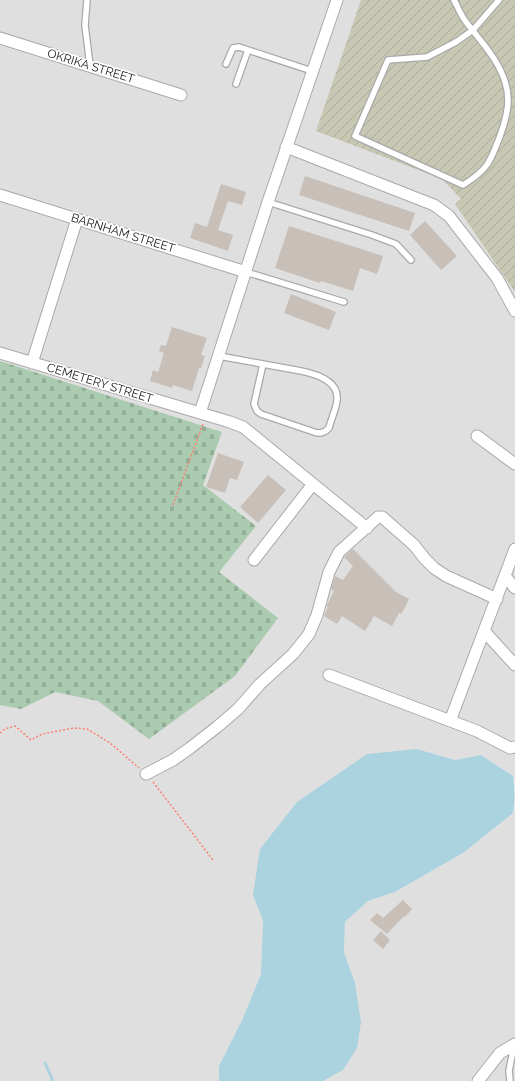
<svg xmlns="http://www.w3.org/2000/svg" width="515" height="1081" viewBox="0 0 515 1081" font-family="Raleway,sans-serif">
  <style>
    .residential { fill: #e0dfdf }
    .construction { fill: url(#construction-furrows) }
    .cemetery { fill: url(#cemetery-stones) }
    .water { fill: #aad3df }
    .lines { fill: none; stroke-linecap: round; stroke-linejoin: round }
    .stream { stroke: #aad3df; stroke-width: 3 }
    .building { fill: #c7bfb8 }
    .service-casing { stroke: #a9a9a9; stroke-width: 8 }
    .minor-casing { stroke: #a9a9a9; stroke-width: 13 }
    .path { stroke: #fa8072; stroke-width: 1.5; stroke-dasharray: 2 2; stroke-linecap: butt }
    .service { stroke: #fff; stroke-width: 5.5 }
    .minor { stroke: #fff; stroke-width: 11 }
    .labels { text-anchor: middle; stroke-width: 3.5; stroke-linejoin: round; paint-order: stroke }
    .street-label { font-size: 12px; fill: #222; stroke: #fff }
  </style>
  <defs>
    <pattern id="construction-furrows" width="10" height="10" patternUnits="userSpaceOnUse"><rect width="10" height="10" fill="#c7c7b4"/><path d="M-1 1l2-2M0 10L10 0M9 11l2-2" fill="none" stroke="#abab9a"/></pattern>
    <pattern id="cemetery-stones" width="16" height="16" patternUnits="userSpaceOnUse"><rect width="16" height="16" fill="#aacbaf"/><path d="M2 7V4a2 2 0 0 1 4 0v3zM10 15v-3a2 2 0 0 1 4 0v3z" fill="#92ae96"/></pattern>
  </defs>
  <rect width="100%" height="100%" fill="#f2efe9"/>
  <path class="residential" d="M0 0H515V781L513 776 481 755 455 760 417 749 253 895 263 921 261 974 243 1018 219 1066V1081H0Z
    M515 807V1081H323L343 1070 355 983 344 952 345 922 368 901 395 892 463 853 513 813Z"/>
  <path class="construction" d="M361 0H515V292L455 204 461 199 442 179 316 131Z"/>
  <path class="cemetery" d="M0 361 222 432 203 485 256 526 219 572 278 618 235 676 149 739 98 701 55 692 21 709 0 705Z"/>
  <path class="water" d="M417 749 455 760 481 755 513 776C515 786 515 802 513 813L463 853 395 892 368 901 345 922 344 952 355 983 361 1022 357 1048 343 1070 323 1081H219V1066L243 1018 261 974 263 921 253 895 260 849 297 802 367 754Z"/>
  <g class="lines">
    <path class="stream" d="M45 1063 53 1081"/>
  </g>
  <path class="building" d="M305 176 415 213 409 231 299 195Z
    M221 184 246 192 242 205 228 201 218 230 233 235 228 251 190 238 195 223 207 227Z
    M425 221 457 256 441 270 410 235Z
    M289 226 383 256 377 274 360 268 353 291 321 281 320 283 275 268Z
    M291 294 336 312 329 330 284 313Z
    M172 327 207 338 201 355 205 356 201 368H199L192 391 173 385 172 388 150 381 153 370 158 372 164 353 159 351 161 345 166 346Z
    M218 453 244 462 237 480 230 478 225 493 206 487Z
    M268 475 286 490 258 523 240 507Z
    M353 549 396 592 409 599 405 608 401 614 399 613 392 626 374 616 365 631 342 616 337 624 324 616 328 607H327V605L334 591 331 589 335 576 343 580 353 566 344 557Z
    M403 900 412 909 405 917 404 916 387 934 370 920 377 913 383 918Z
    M381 931 390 940 383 949 373 940Z"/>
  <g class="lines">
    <defs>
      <path id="service" d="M87 0 85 25 90 66
        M454 0C457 5 458 9 461 14 465 22 472 29 477 36 492 54 508 76 508 100 508 112 504 125 500 136 490 163 487 170 463 185L355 136 388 60 427 57 456 42 473 30 499 0
        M226 64 233 48 239 47 312 71
        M236 84 248 50
        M268 202 372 235 396 244 411 260
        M246 272 344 302
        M219 356 301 371C316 374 339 381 337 400 336 410 331 419 329 428 325 432 323 433 317 433L261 414 257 411 254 404 263 364
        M510 1081 509 1071 514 1045"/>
      <path id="minor" d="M0 38 181 95
        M286 147 434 205 449 216 497 278 515 311
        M0 195 246 272
        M0 353 230 422 243 427 367 528
        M32 363 77 219
        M200 413 268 202 337 0
        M477 436 515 464
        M254 560 313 484
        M505 576 515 588
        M484 631 515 665
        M329 675 477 731 510 748 515 747
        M450 721 515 549
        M146 774 173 760 190 748 217 727 238 709 260 684 293 654 309 634 317 615 329 572 339 552 378 517H382L414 545 425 559 434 568 446 576 497 599
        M478 1081 500 1053 515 1044"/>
    </defs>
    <use href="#service" class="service-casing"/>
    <use href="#minor" class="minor-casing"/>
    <path class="path" d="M173 505 203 424
      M0 733 5 729 15 726 31 740 42 734 74 728 87 729 110 743 139 768
      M153 782 213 860"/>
    <use href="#service" class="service"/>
    <use href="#minor" class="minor"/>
  </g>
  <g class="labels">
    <g class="street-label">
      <text transform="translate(91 66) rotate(17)" y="4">OKRIKA STREET</text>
      <text transform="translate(123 233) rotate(17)" y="4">BARNHAM STREET</text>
      <text transform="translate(100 383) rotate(17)" y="4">CEMETERY STREET</text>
    </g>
  </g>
</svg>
